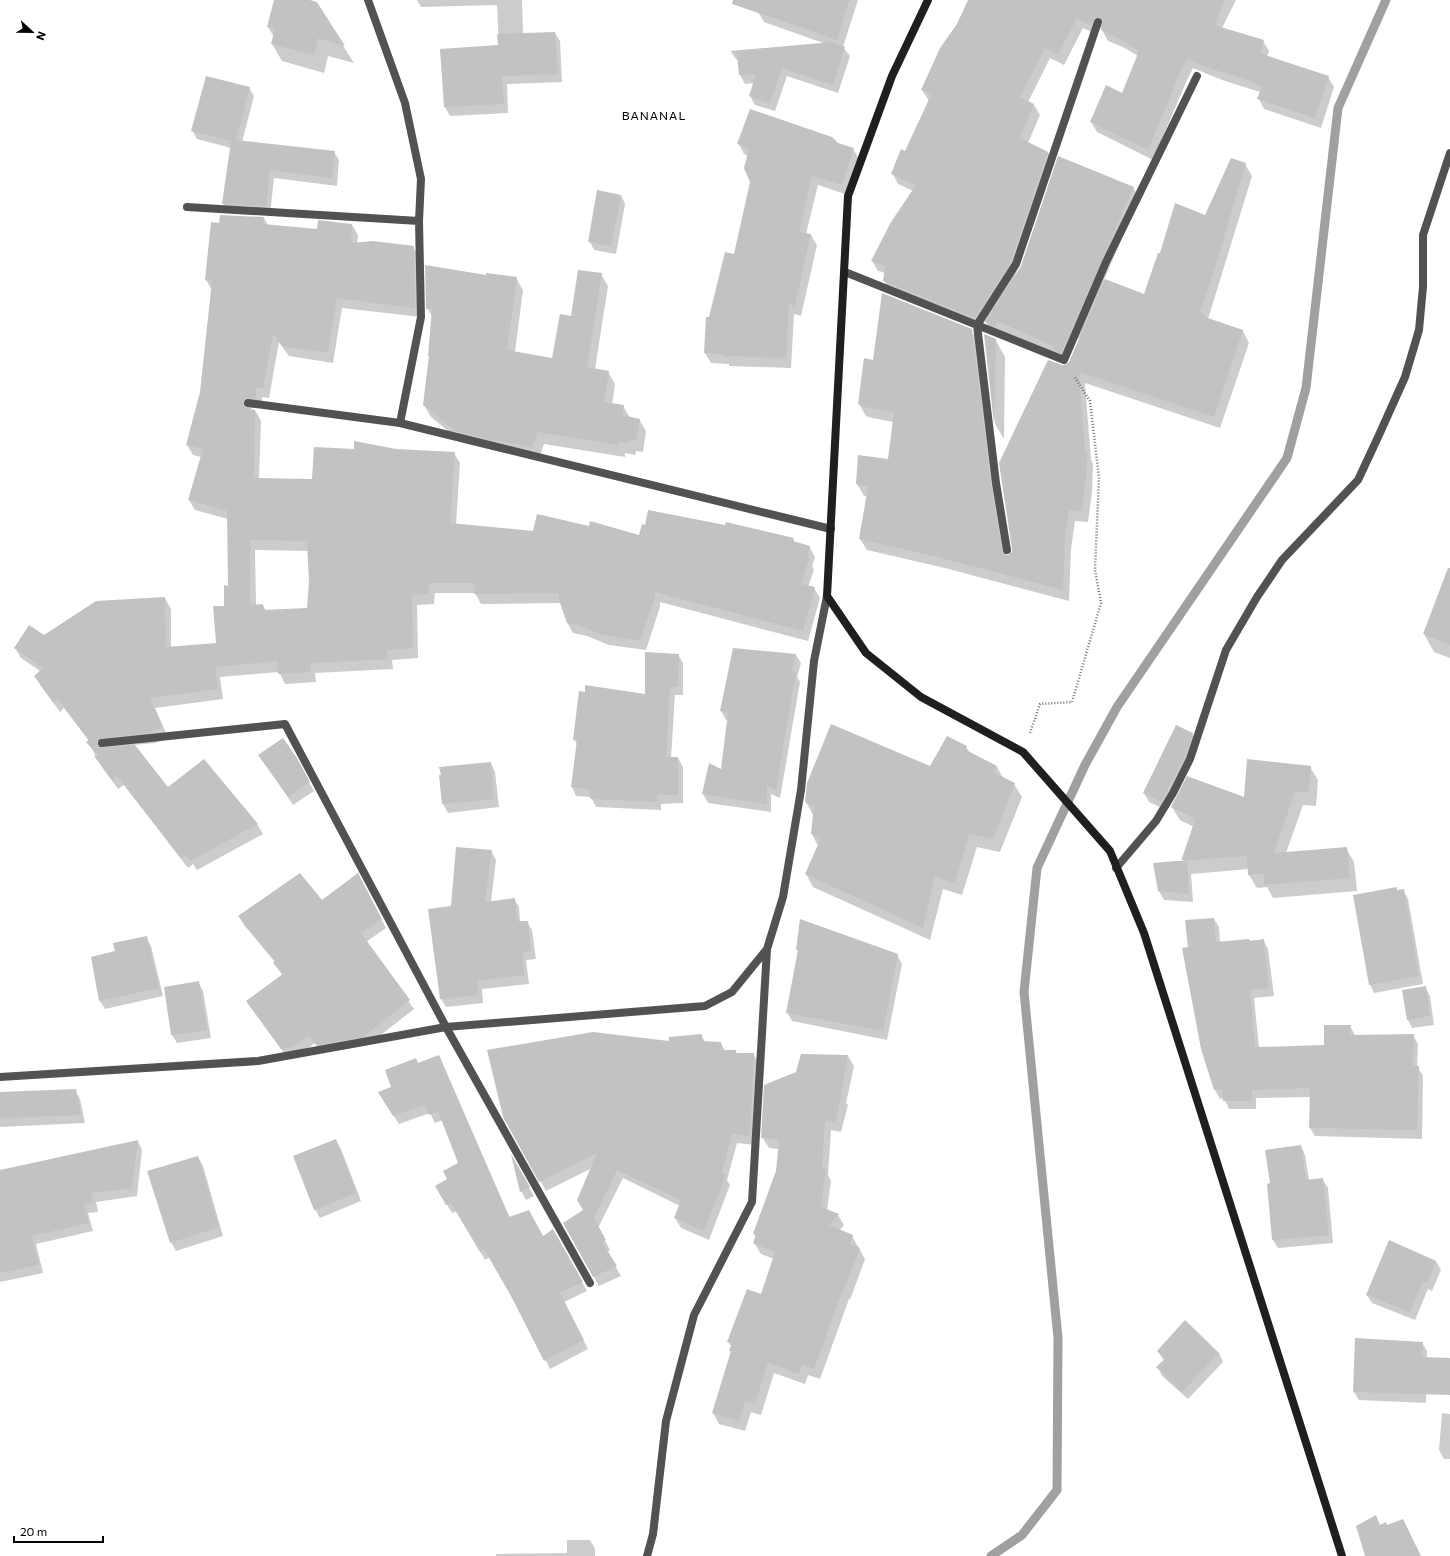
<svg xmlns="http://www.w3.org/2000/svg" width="1450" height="1556" viewBox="0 0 1450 1556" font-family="Commissioner,sans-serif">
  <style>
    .shadow { fill: #0003; fill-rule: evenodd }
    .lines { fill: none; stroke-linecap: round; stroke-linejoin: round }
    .stream { stroke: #a0a0a0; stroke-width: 9 }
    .building { fill: #c2c2c2; fill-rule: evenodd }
    .path { stroke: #747474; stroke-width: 2.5; stroke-dasharray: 1 2; stroke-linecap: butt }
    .street { stroke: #525252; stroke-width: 8 }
    .secondary { stroke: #1f1f1f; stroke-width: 8 }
    .labels { text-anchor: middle; stroke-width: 3.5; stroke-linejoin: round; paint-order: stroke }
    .neighbourhood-label { font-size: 12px; letter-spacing: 1px; fill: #000; stroke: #fff }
  </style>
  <rect width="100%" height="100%" fill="#fff"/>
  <path class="shadow" d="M275 0H306L316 3 354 63 328 56 324 73 282 61 272 44 274 37 268 27Z
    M417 0H522L523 34 555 33 560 41 562 82 507 84 508 113 450 116 445 107 441 50 499 46 497 5 421 7Z
    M762 0H858L843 47 850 56 838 93 787 76 775 111 755 105 750 96 754 83 745 84 740 75 738 60 736 59 731 52 826 44 764 22 758 12Z
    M969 0H1236L1222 28 1263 41 1269 51 1267 57 1328 77 1334 87 1321 128 1264 109 1259 99 1260 92 1222 80 1193 68 1187 80 1153 160 1097 132 1091 122 1123 94 1138 56 1123 47 1108 41 1102 30 1103 27 1100 28 1097 35 1083 28 1064 65 1050 58 1028 102 1034 105 1040 115 1028 143 1048 152 1053 163 1015 276 1133 187 1139 198 1104 280 1144 295 1245 164 1252 176 1208 319 1243 331 1249 343 1220 428 1085 383 1091 460 1093 464 1092 491 1088 522 1075 521 1071 549 1069 601 945 568 867 550 860 539 867 496H864L857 484 889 460 893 422 872 418 866 416 859 404 874 361 971 330 978 342 997 496 1007 556 1013 553 1062 366 1070 363 1080 338H1078L1067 363 993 333 985 321 981 328 890 291 884 281 885 273 878 271 872 261 913 191 898 184 893 174 906 152 929 101 922 90 958 24Z
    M249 88 254 96 242 142 334 152 339 160 337 186 274 178 270 214 228 212 223 203 231 148 197 139 192 130Z
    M739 144H838L853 149 859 159 848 195 818 185 806 234 811 235 817 245 801 316 794 314 791 368 729 366V364L711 363 705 353 707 318H709L735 255 751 182 748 156 744 154Z
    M621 195 625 204 616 254 594 250 590 242Z
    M264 218 268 225 318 230 352 225 358 235 357 243 413 247 419 257 421 317 342 308 333 363 289 356 279 342 269 398 262 397 261 408H252L250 410H255L261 421 259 479 313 480 354 450 454 453 460 463 456 525 534 532 590 527 639 536 793 539 795 543 809 546 815 557 812 566 814 570 808 587 814 588 820 598 808 641 660 602V607L646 650 609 645 587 636 573 633 567 622 561 603 481 604 475 593H435L434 604 417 605 418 658 392 660 393 669 315 673 316 682 285 684 279 672 220 677 223 699 155 708 168 738 155 743 133 745 168 789 257 824 263 834 197 870 193 864 188 868 124 785 118 789 102 767 88 742 89 741 64 708 60 712 41 686 35 676 40 671 21 658 15 648 44 637 165 598 171 609V647L217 644 229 587 228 519 195 510 189 500 201 457 193 455 187 445 201 392 212 290 206 280 220 224ZM255 550 308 551 310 582 308 609 266 611 263 605 256 606Z
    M601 274 608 286 595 369 608 372 615 384 612 405 623 406 630 418 639 419 646 431 643 452 636 451 635 455 625 453V457L544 444 539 458 504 453 463 443 431 417 424 405 430 358 429 356 433 318 427 308 486 276 516 278 523 290 515 352 553 359 572 317Z
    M985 335 995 339 1005 357 1004 439 995 424Z
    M1450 578V658L1434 652 1424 634 1435 604Z
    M734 649 796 655 801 663 797 677 800 682 780 798 771 794V812L708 803 703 794 709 765 722 770 728 720H726L721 711Z
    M678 655 683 663V695H675L671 758H678L683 767V803L661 804V810L596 807 591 797 576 796 572 787 578 746 574 739 646 695Z
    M1192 734 1197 742 1166 810 1149 802 1144 793Z
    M966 747 970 753 997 767 1003 778 1014 784 1022 797 1000 852 977 847 962 895 943 889 930 940 813 887 806 874 818 846 812 834 813 815 806 802 930 767Z
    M265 763 301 768 314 791 293 805Z
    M491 763 495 772 499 807 448 813 443 804 440 776Z
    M1310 767 1318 780 1316 806 1303 805 1286 853 1346 848 1354 862 1357 891 1273 898 1267 887 1257 888 1249 875V869L1191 874 1193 902 1164 900 1159 891 1183 862 1194 827 1180 820 1172 807 1245 799Z
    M491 851 496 860 491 902 514 899 519 907 520 922H527L532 930 536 959 526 960 529 984 482 989 483 1003 446 1007 441 999 452 907Z
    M362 883 386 928 366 942 414 1009 368 1045 322 1053 315 1043 298 1056 287 1057 247 1001 282 975 274 963 275 962 244 925 239 916 322 901Z
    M1396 888 1398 891 1403 890 1408 899 1423 984 1374 993 1370 984Z
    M1214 919 1219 927 1220 943 1263 940 1268 949 1274 996 1254 998 1259 1048 1325 1046 1350 1026 1355 1035H1413L1418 1044 1417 1067 1423 1075 1422 1139 1315 1136 1310 1128 1311 1097 1256 1098V1109H1229L1224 1098 1220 1099 1215 1090 1202 1048 1189 948Z
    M146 938 151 946 163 996 105 1009 100 1001 92 958 116 952Z
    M797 950 897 955 902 964 887 1040 792 1021 787 1012 798 952Z
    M198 982 203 991 211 1038 177 1043 172 1035Z
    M1425 987 1430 996 1434 1025 1412 1028 1408 1020Z
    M701 1035 705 1042 721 1043 725 1051H736L737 1054H753L759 1063 755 1145 737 1143 727 1180 730 1185 709 1240 681 1228 675 1218 680 1206 623 1178 598 1228 610 1250 607 1252 621 1276 599 1286 564 1224 584 1211 592 1168 546 1191 504 1116 670 1042Z
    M802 1055 848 1056 854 1066 846 1103 848 1105 841 1132 831 1130 828 1175 831 1181 827 1210 838 1215 844 1225 839 1231 852 1236 865 1259 850 1300 849 1299 820 1379 808 1375 805 1384 774 1373 761 1415 751 1412 745 1431 719 1424 713 1413 731 1353 732 1347 728 1342 762 1295 774 1259 761 1254 754 1243 756 1238 754 1234 777 1171 779 1149 769 1148 762 1137 797 1073Z
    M439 1056 510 1218 543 1237 553 1231 587 1291 564 1302 588 1349 550 1369 513 1296 490 1257 485 1260 457 1211 452 1213 436 1186 448 1179 459 1163 443 1120 435 1123 430 1113 399 1124 384 1101 392 1088 418 1064Z
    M75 1090 80 1099 85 1123 0 1127V1093Z
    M138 1141 142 1150 137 1196 96 1202 98 1212 88 1213 93 1231 36 1244 43 1273 0 1282V1171Z
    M336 1141 341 1149 361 1201 320 1218 315 1209Z
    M1301 1146 1305 1155 1309 1180H1323L1328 1188 1333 1243 1278 1248 1273 1240 1271 1184Z
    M198 1157 203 1166 223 1236 176 1251 171 1242Z
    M514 1161 534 1196 526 1200 521 1191Z
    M1436 1261 1441 1270 1432 1291 1428 1289 1415 1320 1372 1303 1367 1295Z
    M1356 1339 1422 1343 1427 1351 1426 1403 1359 1400 1354 1392Z
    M1158 1351 1219 1353 1223 1362 1188 1399 1162 1376 1158 1367 1164 1361Z
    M1442 1413 1450 1414V1459H1444L1439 1450Z
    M567 1540H590L595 1549V1556H496V1554L567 1553Z"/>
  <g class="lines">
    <path class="stream" d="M991 1556 1022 1535 1057 1490 1058 1338 1024 992 1037 868 1085 765 1117 707 1287 458 1306 388 1338 108 1386 0"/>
  </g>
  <path class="building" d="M274 0H310L317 2 345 46 318 38 314 55 271 44 275 29 267 27Z
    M733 0H849L837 40 732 4Z
    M968 0H1225L1214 25 1264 40 1260 53 1265 55 1329 76 1315 118 1257 99 1262 86 1254 84V82L1215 70 1187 59 1181 70 1148 150 1090 122 1106 85 1122 93 1139 51 1116 37 1101 30 1103 21 1100 17 1094 18 1091 26 1077 18 1058 55 1045 48 1020 97 1034 104 1020 138 1048 152 1011 262 975 318 883 281 885 266 871 261 891 222 916 185 891 174 901 149 905 151 931 95 921 90 940 48 957 24Z
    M555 32 558 74 502 76 504 104 444 107 440 49 498 45 497 34Z
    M832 42 845 47 833 85 782 68 770 103 749 96 756 74 739 75 737 54 730 51Z
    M206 76 250 87 236 140 335 151 332 178 270 170 266 206 222 204 231 141 191 131Z
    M750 109 832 137 838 143 854 148 842 185 812 176 799 232 811 234 795 306 789 304 786 358 723 356 722 354 704 353 706 317H709L725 252 734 254 750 182 744 168 749 149 737 144Z
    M1058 156 1134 187 1061 353 1053 350 1054 346 997 321 996 327 985 322 1021 266Z
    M1231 158 1246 163 1213 274 1200 312 1206 315 1205 317 1243 330 1214 417 1079 372 1085 451 1087 452 1086 479 1082 511 1069 510 1065 536 1063 590 938 557 859 539 868 487 856 484 858 455 888 459 894 412 865 407 858 404 864 358 873 360 882 293 972 329 991 484 1002 551 1005 555H1008L1012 552V549L999 463 1048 360 1062 365H1065L1069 362 1105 279 1144 294 1158 253H1160L1175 203 1205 215Z
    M597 190 621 195 611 246 588 242Z
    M220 215 264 217 263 224 317 229 318 220 352 224 351 243 373 241 414 246 415 308 337 298 328 353 282 346 273 334 263 389 256 387V398H246L243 402 245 408 255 410 254 478 312 479 314 447 354 449V441L396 449 455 452 450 523 533 531 537 514 589 526 590 521 639 535 642 524 645 525 648 510 725 525 726 522 794 538 793 541 810 546 807 555 809 559 801 584 815 587 803 631 655 592V597L640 641 603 635 581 626 567 623 558 597 559 593 474 594 475 583H429L428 594 412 595 413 648 387 650 388 659 310 663 311 672 278 674 277 661 215 667 218 689 150 698 163 727 149 733 98 739 97 744 100 748 135 745 168 787 204 759 258 824 190 861 186 855 181 858 117 776 112 780 94 756 98 755 86 742 89 740 58 699 53 702 34 676 43 668 14 648 29 625 44 635 96 601 165 597 166 647 216 643 213 606H224V585L228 586 227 511 188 500 203 449 186 445 200 392 212 281 205 280 211 222 219 223ZM250 540 307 541 309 582 307 608 263 610V604L250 605Z
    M425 265 486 275V273L517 277 507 350 552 358 560 314 571 316 578 270 602 273 587 367 609 371 604 402 624 405 622 415 640 419 636 440H629V443L619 442 618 445 538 432 532 447 496 441 455 431 423 405 429 356H428L432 309H426Z
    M984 334 996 339 994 424Z
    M1448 568H1450V645L1423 634Z
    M733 648 796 654 792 671 796 672 776 790 767 786V804L702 794 709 763 721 769 728 713 720 711Z
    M645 652 679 654 678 687H670L666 757H678V795H657V802L590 799 591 790 571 787 577 740H573L579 691 585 692V685L645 694Z
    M831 724 930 766 947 736 967 746 966 750 997 766 993 772 1015 783 993 839 969 834 955 883 935 876 923 928 805 874 821 838 811 834 814 806 805 802 807 783Z
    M1176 725 1193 733 1185 757 1161 802 1143 793Z
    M283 738 297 758 310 782 288 797 258 755Z
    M1247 759 1311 766 1309 793 1295 791 1274 853 1347 847 1350 878 1264 885V873L1248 875 1247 856 1181 861 1195 820 1193 819 1194 818 1171 807 1187 776 1244 797Z
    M491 762 494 799 442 804 439 775H441L439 767Z
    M456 847 492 850 485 902 515 898 517 921H528L531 951 522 952 524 975 477 981 479 995 440 999 428 909 451 906Z
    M1187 860 1189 894 1158 891 1153 863Z
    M300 873 322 900 358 873 382 919 361 933 410 1000 363 1037 316 1045 309 1035 293 1047 281 1049 246 1001 283 974 273 963 275 961 238 916Z
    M1397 887V890L1404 889 1419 976 1369 985 1353 895Z
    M1214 918 1216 942 1249 939 1250 941 1264 939 1269 988 1250 990 1255 1046 1259 1047 1324 1045V1025H1351L1350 1035 1414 1034 1413 1066H1419L1417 1130 1309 1128 1310 1088 1252 1090V1101H1223L1222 1089 1214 1090 1201 1049 1182 948 1188 947 1185 920Z
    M800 919 898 954 883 1031 786 1013 798 950H796Z
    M147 936 159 988 99 1001 91 957 115 951 113 943Z
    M199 981 207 1030 171 1035 164 987Z
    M1426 986 1430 1016 1407 1020 1402 990Z
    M593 1032 669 1041V1037L702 1034V1041L721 1042V1050H736V1053H754L750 1136 732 1134 722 1173 726 1175 704 1231 674 1218 681 1200 617 1170 594 1218 606 1240 602 1242 617 1266 593 1277 563 1223 583 1210 577 1200 597 1153 539 1182 503 1117 487 1050Z
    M801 1054 848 1055 841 1093H842L835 1122 825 1120 822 1168 826 1169 821 1207 839 1214 829 1225 853 1235 850 1244 860 1248 844 1290 843 1289 814 1369 802 1365 799 1374 768 1363 755 1404 745 1401 739 1421 712 1413 731 1351H729L732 1343 727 1342 747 1289 761 1294 775 1252 753 1243 756 1235 753 1234 776 1171 779 1140 761 1138 764 1085 796 1072Z
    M439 1055 509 1217 529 1210 543 1236 553 1229 583 1282 560 1293 584 1340 544 1361 511 1296 484 1249 480 1252 451 1203 446 1205 435 1186 447 1179 443 1171 458 1163 438 1111 429 1115 425 1105 393 1116 378 1092 391 1087 385 1070 416 1058 418 1063Z
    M76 1089 81 1115 0 1118V1092Z
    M336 1139 357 1193 314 1210 293 1156Z
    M138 1140 132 1188 92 1193 93 1203 84 1204 89 1223 32 1236 39 1265 0 1273V1170Z
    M1301 1145 1306 1180 1323 1178 1329 1235 1272 1240 1267 1184 1270 1183 1265 1150Z
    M511 1154 530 1187 520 1192Z
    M198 1156 219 1227 170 1243 147 1171Z
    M1389 1240 1436 1261 1427 1283 1423 1281 1410 1312 1366 1295Z
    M1185 1320 1219 1353 1182 1392 1156 1367 1165 1359 1157 1351Z
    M1355 1338 1423 1342 1422 1357 1450 1358V1395L1353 1392Z
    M1376 1515 1380 1525 1386 1522 1387 1525 1403 1519 1421 1556H1365L1356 1526Z"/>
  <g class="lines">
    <path class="path" d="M1030 733 1040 704 1072 702 1101 603 1095 570 1099 478 1090 401 1074 376"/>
    <path class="street" d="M368 0 405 103 421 179 419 221 421 317 400 423
      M187 207 419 221
      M845 272 1064 360 1106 262 1197 76
      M248 403 400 423 831 529
      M1007 550 996 483 977 325 1016 264 1098 22
      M102 743 285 724 446 1027 590 1283
      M1116 868 1156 821 1173 793 1190 759 1226 650 1257 597 1282 560 1358 480 1379 435 1405 377 1419 330 1423 287V235L1450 153
      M0 1077 258 1061 446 1027 705 1006 732 992 767 949
      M647 1556 653 1534 666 1421 694 1315 752 1202 767 949 783 897 801 790 814 661 827 596"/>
    <path class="secondary" d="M928 0 892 76 848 196 827 596 866 653 921 697 1023 752 1110 851 1144 933 1342 1556"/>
  </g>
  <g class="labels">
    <g class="neighbourhood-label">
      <text x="654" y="120">BANANAL</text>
    </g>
  </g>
  <g transform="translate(32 32) rotate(112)" stroke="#ffffff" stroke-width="3" paint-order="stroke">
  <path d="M0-3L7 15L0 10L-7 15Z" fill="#000000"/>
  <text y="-6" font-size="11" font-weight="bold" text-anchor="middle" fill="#000000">N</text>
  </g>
  <path d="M14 1536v6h89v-6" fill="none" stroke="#000000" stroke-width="2"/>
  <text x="20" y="1536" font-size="12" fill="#000000" stroke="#ffffff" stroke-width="3" paint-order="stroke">20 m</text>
</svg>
